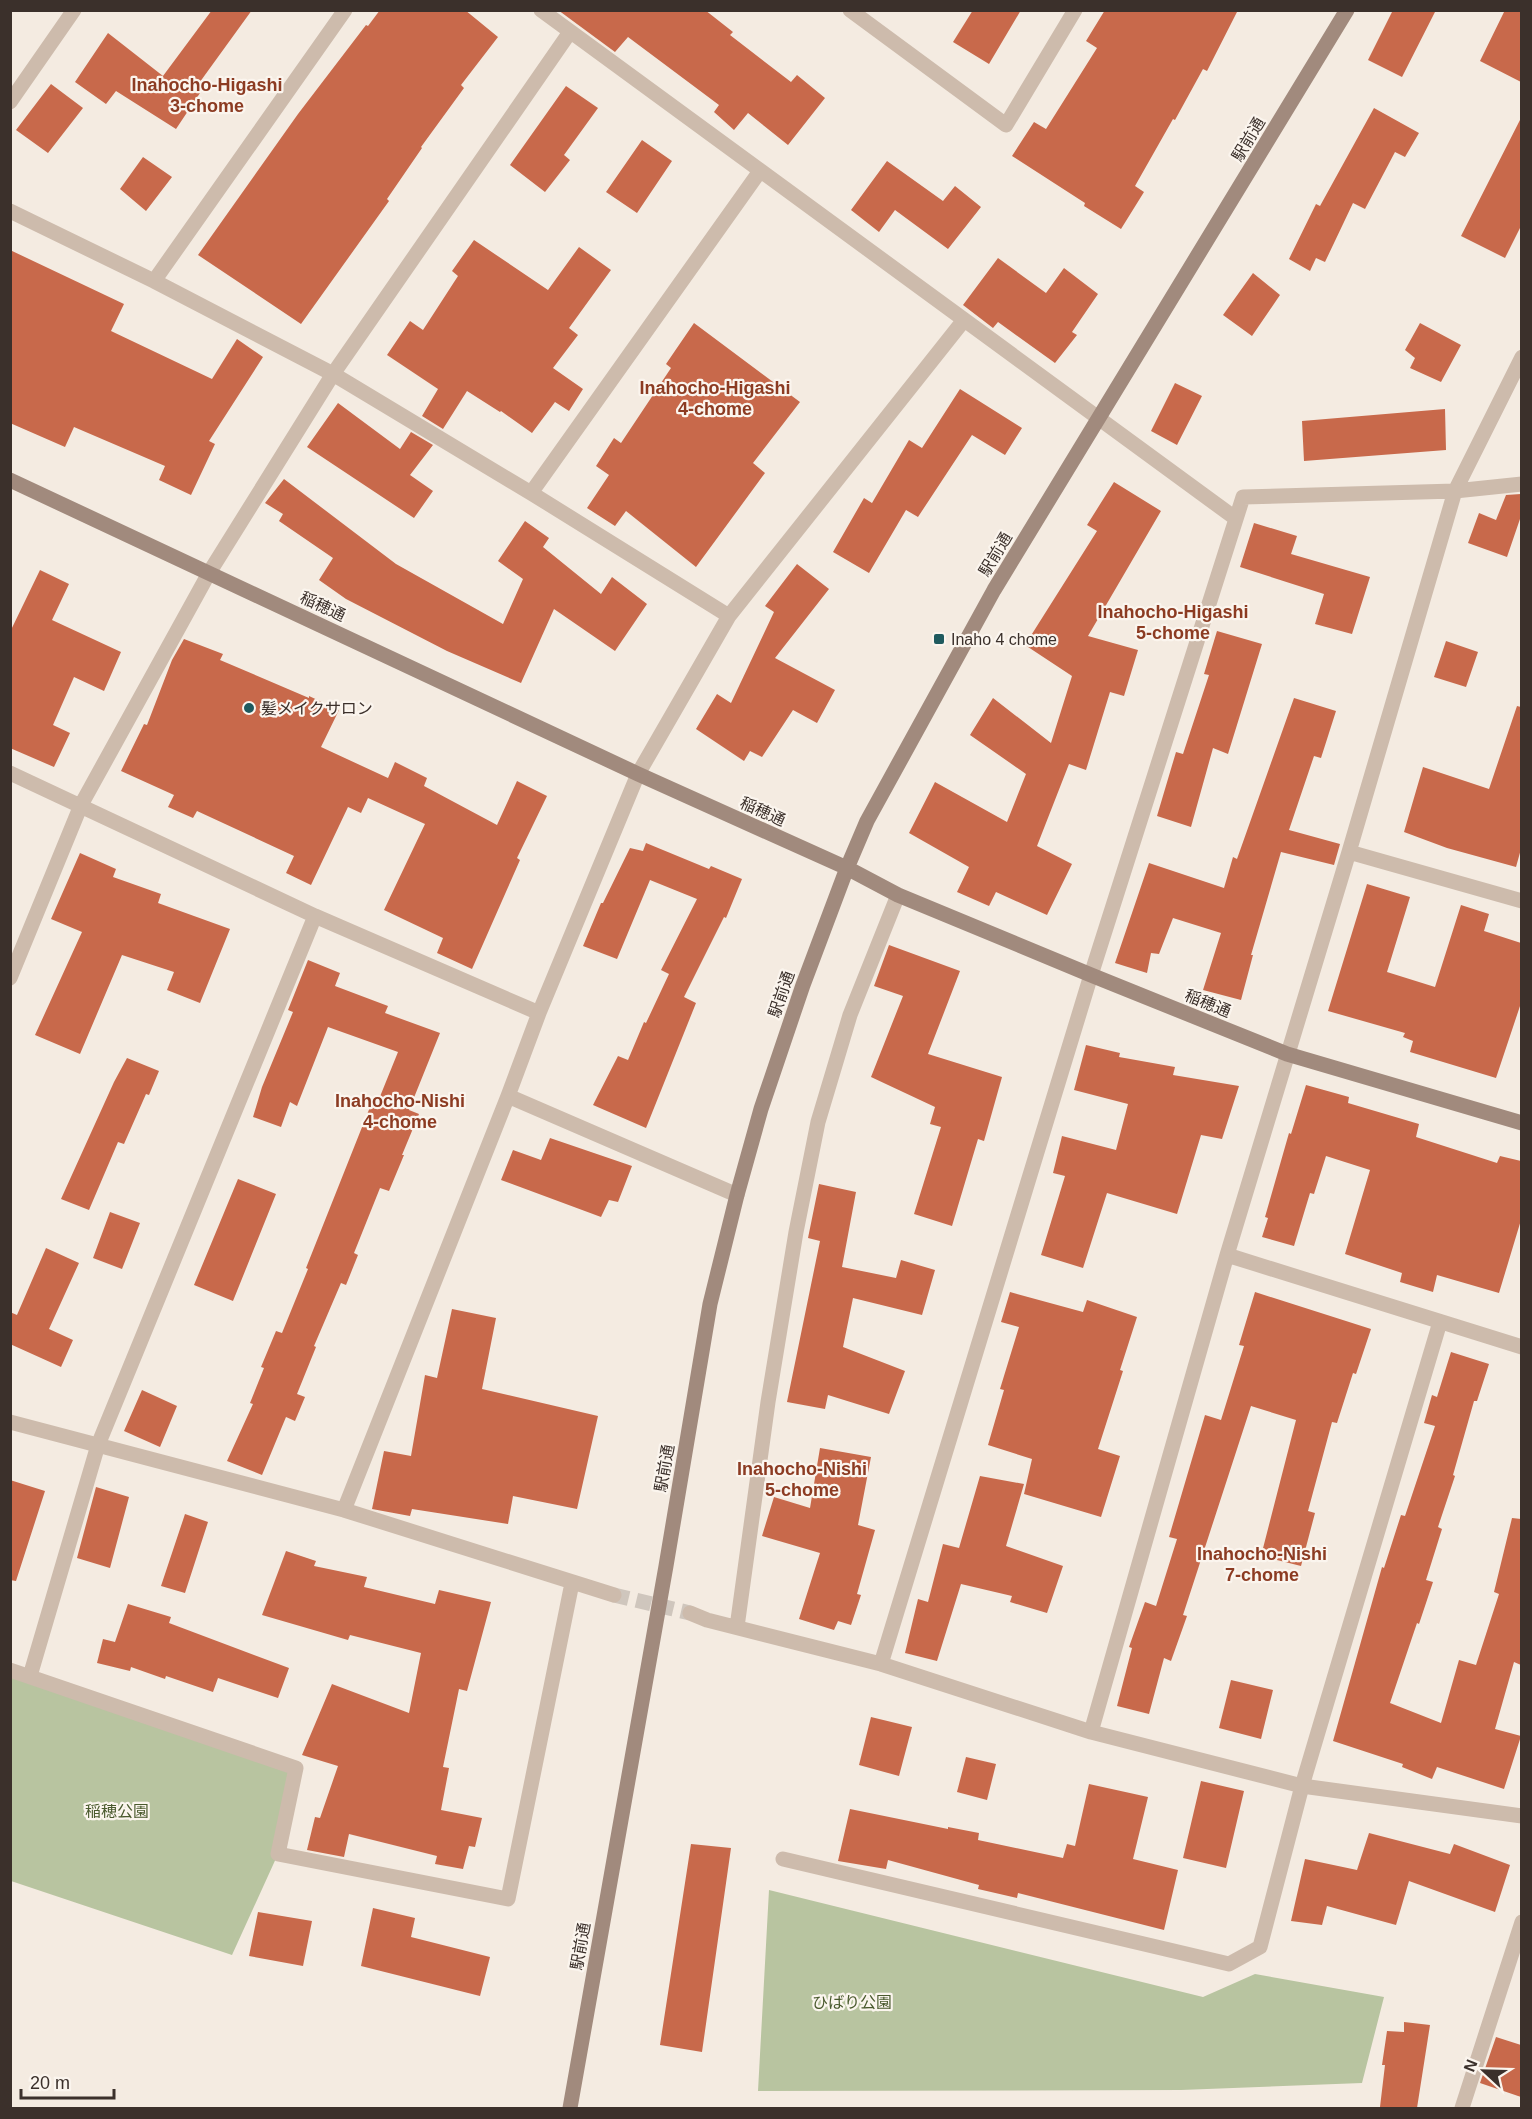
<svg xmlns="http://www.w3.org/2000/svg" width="1532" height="2119" viewBox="0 0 1532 2119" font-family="Arial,'Noto Sans JP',sans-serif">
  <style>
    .green { fill: #b8c4a0 }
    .building { fill: #c8694b }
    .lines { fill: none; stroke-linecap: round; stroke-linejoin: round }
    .street-tunnel { stroke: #cfc6bd; stroke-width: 15; stroke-dasharray: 15 8; stroke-linecap: butt }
    .street { stroke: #cdbbac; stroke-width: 15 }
    .secondary { stroke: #a18a7d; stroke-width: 15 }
    .poi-dot { fill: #1f5a5e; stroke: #fbf5ee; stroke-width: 2 }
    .labels { text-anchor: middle; stroke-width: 4.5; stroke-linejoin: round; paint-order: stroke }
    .street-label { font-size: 16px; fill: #3b302b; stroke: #fbf5ee }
    .poi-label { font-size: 16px; fill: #3b302b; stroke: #fbf5ee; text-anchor: start }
    .park-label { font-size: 16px; fill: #4a5a2e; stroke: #fbf5ee }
    .neighbourhood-label { font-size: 18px; font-weight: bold; fill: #8c3b22; stroke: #fbf5ee }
  </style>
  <rect width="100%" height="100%" fill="#f4ebe1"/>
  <path class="green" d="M11 1670 296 1768 278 1854 232 1955 11 1881Z
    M769 1890 1203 1997 1255 1974 1384 1997 1362 2083 1181 2090 758 2091Z"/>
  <path class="building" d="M212 10H252L197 86 202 90 176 129 116 91 106 104 75 82 108 33 163 76Z
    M380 10H465L498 37 461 85 464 88 421 147 422 148 387 199 389 201 301 324 198 255 298 114 366 25 368 26Z
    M558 10H705L733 32 730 35 791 82 797 75 825 98 788 145 748 113 734 130 714 112 719 105 628 37 615 52Z
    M973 10H1021L989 64 953 42Z
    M1105 10H1238L1207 71 1203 69 1175 120 1173 119 1135 186 1144 192 1121 229 1084 206 1085 203 1012 156 1034 122 1046 129 1097 48 1086 41Z
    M1393 10H1436L1402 77 1368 60Z
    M1505 10H1521V82L1480 61Z
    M51 84 83 108 48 153 16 130Z
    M566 86 598 108 564 155 570 160 545 192 510 165Z
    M1374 108 1419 133 1405 157 1395 152 1365 209 1353 203 1325 262 1316 258 1310 271 1289 259 1316 204 1320 206Z
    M1521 118V226L1505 258 1461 236Z
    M642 140 672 161 637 213 606 192Z
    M143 157 172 177 146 211 120 189Z
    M887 161 943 201 955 186 981 207 948 249 895 210 879 232 851 210Z
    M474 240 548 290 579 247 611 270 569 328 578 335 553 368 583 389 569 411 555 402 532 433 501 411 500 412 467 391 443 429 422 416 438 389 387 355 410 321 423 330 458 276 452 271Z
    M10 250 124 304 111 331 212 379 237 339 263 357 209 441 215 444 191 495 159 480 165 466 74 427 65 447 10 423Z
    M998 258 1046 293 1064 268 1098 294 1072 332 1077 335 1055 363 998 322 993 328 963 305Z
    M1253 273 1280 295 1252 336 1223 315Z
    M694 323 800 402 753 463 765 473 696 567 626 511 615 526 587 508 609 475 596 466 614 438 621 443 671 368 666 364Z
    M1420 323 1461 345 1441 382 1410 368 1415 358 1405 350Z
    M1175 383 1202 396 1177 445 1151 431Z
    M960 389 1022 428 1005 455 972 435 918 517 906 510 869 573 833 552 864 498 872 503 909 440 922 448Z
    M338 403 400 449 411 432 433 445 410 475 433 491 414 518 307 447Z
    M1445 409 1446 450 1304 461 1302 421Z
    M284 479 396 564 503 624 523 579 498 561 525 521 549 538 543 547 601 594 612 577 647 604 615 651 554 609 521 683 447 651 346 599 319 580 333 558 279 521 283 514 265 503Z
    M1114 482 1161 511 1088 636 1138 650 1124 696 1110 692 1086 770 1069 764 1037 846 1072 864 1047 915 996 892 989 906 957 892 969 867 909 833 935 782 1007 822 1026 774 970 735 993 698 1051 743 1072 676 1025 645 1097 531 1087 525Z
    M1521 494V516L1507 557 1468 543 1479 513 1496 520 1506 495Z
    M1254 523 1297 536 1291 554 1370 577 1352 634 1315 624 1324 594 1240 567Z
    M797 564 829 589 775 658 835 690 817 723 793 710 762 757 750 751 744 761 696 729 717 694 731 703 774 612 765 606Z
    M40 570 69 584 52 620 121 652 104 691 74 677 53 725 70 733 54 767 10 748V632Z
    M1217 631 1262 644 1228 754 1213 748 1191 827 1157 816 1176 752 1183 754 1209 675 1204 674Z
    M184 639 223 654 220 660 309 698V696L339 710 321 747 388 778 395 762 427 778 424 786 497 825 517 781 547 796 517 858 520 860 472 969 437 953 443 938 384 910 425 824 368 798 361 813 348 807 311 885 286 873 294 856 197 811 193 818 168 807 174 795 121 771 144 724 147 725 172 660Z
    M1446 641 1478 652 1466 687 1434 677Z
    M1294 698 1336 711 1321 758 1314 756 1289 830 1340 844 1334 865 1281 852 1251 955H1253L1241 1000 1203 990 1221 933 1173 918 1159 954 1151 953 1147 973 1115 963 1149 863 1224 888 1233 857 1237 859Z
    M1517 706 1521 707V849L1516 867 1447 848 1404 832 1423 767 1489 789Z
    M646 843 709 869 711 866 742 879 726 918 724 917 684 997 696 1003 646 1128 593 1105 618 1056 628 1060 644 1022 646 1023 669 974 661 970 697 899 650 880 617 959 583 946 601 903H603L630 848 643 851Z
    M80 853 116 869 113 877 161 894 158 903 230 929 200 1003 167 990 174 972 122 955 80 1054 35 1035 82 932 51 919Z
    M1367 884 1410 897 1387 972 1435 987 1461 905 1489 914 1484 931 1521 943V1003L1496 1078 1410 1052 1413 1041 1403 1037 1405 1033 1328 1011Z
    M889 945 960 971 928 1054 1002 1077 984 1141 978 1139 952 1226 914 1214 941 1127 930 1124 935 1107 871 1077 903 996 874 986Z
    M308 960 340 973 335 986 388 1006 385 1013 440 1033 409 1110 419 1114 402 1155H404L389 1191 380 1188 354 1253 358 1255 346 1285 341 1283 314 1346 316 1347 297 1394 305 1397 295 1421 286 1417 262 1475 227 1461 253 1404 250 1403 264 1368 261 1367 276 1331 282 1333 308 1269 306 1268 374 1097 379 1099 398 1052 328 1027 297 1106 290 1102 281 1127 253 1117 262 1087 293 1012 288 1010Z
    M1086 1045 1120 1053 1119 1057 1175 1067 1173 1075 1239 1086 1222 1139 1201 1135 1177 1214 1107 1193 1083 1268 1041 1255 1065 1176 1053 1173 1062 1136 1116 1150 1128 1104 1074 1090Z
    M127 1058 159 1071 149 1095 146 1094 124 1144 118 1142 89 1210 61 1199 114 1082Z
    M1306 1085 1349 1097 1348 1103 1419 1124 1416 1137 1497 1163 1500 1156 1521 1161V1220L1499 1293 1437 1275 1433 1292 1400 1282 1402 1273 1345 1254 1370 1170 1326 1156 1314 1194 1310 1193 1294 1246 1262 1237 1268 1218 1265 1217 1289 1133 1291 1134Z
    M550 1138 632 1166 618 1202 609 1200 601 1217 501 1180 513 1150 541 1160Z
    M238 1179 276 1194 233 1301 194 1285Z
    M819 1184 856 1192 842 1267 896 1278 901 1260 935 1270 922 1315 853 1298 843 1347 905 1371 889 1414 828 1395 825 1409 787 1402 820 1241 808 1238Z
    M110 1212 140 1223 122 1269 93 1258Z
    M46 1248 79 1263 49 1329 73 1340 61 1367 10 1344V1312L17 1315Z
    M1010 1292 1083 1312 1087 1300 1137 1317 1120 1370 1123 1371 1098 1449 1120 1456 1101 1517 1024 1494 1032 1459 988 1445 1004 1390 1000 1389 1019 1327 1001 1322Z
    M1255 1292 1371 1329 1356 1374 1353 1373 1337 1423 1332 1422 1308 1511 1315 1513 1301 1566 1261 1556 1296 1420 1251 1406 1183 1615 1187 1616 1171 1661 1164 1658 1149 1714 1117 1706 1132 1648 1129 1647 1145 1602 1156 1606 1177 1539 1169 1537 1205 1415 1221 1420 1244 1346 1239 1345Z
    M452 1309 496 1318 482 1389 598 1416 577 1509 513 1496 508 1524 412 1509 410 1516 372 1509 384 1451 411 1456 425 1375 437 1378Z
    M1451 1352 1489 1364 1477 1401H1474L1453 1475 1455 1476 1438 1527 1442 1529 1426 1580 1433 1582 1419 1624 1417 1623 1390 1703 1441 1723 1459 1660 1476 1665 1499 1594 1494 1592 1512 1518 1521 1519V1665L1514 1662 1495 1729 1521 1736 1504 1789 1437 1767 1432 1779 1402 1767 1403 1764 1333 1741 1382 1567 1384 1568 1401 1515 1405 1516 1435 1426 1424 1423 1432 1395 1437 1397Z
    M142 1390 177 1406 160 1447 124 1431Z
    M820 1448 871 1457 858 1525 875 1530 857 1594 861 1595 851 1625 838 1621 834 1630 799 1619 820 1553 762 1536 774 1497 810 1508Z
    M980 1476 1024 1484 1006 1546 1063 1566 1047 1613 1010 1602 1012 1596 961 1584 937 1661 905 1653 918 1599 928 1602 943 1544 959 1548Z
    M10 1480 45 1491 16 1581 10 1580Z
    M96 1487 129 1497 110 1568 77 1558Z
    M185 1514 208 1522 185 1593 161 1586Z
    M286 1551 316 1561 314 1566 367 1577 364 1587 435 1604 439 1590 491 1602 467 1691 459 1689 443 1767 449 1768 441 1810 482 1818 475 1847 469 1846 463 1869 435 1864 437 1856 349 1834 344 1857 307 1850 315 1817 320 1818 338 1766 302 1755 332 1684 409 1713 421 1653 350 1635 348 1640 262 1615Z
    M128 1604 171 1617 169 1623 289 1668 278 1698 218 1678 213 1692 166 1676 165 1679 131 1667 130 1671 97 1663 103 1639 115 1642Z
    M1231 1680 1273 1690 1261 1739 1219 1728Z
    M871 1717 912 1727 899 1776 859 1765Z
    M966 1757 996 1764 987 1800 957 1792Z
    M1201 1781 1244 1791 1226 1868 1183 1858Z
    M1089 1784 1148 1797 1133 1859 1178 1870 1164 1930 1018 1893 1017 1898 978 1889 979 1885 888 1860 886 1869 838 1861 850 1809 948 1829V1827L979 1833 978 1840 1063 1858 1067 1844 1075 1846Z
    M1369 1833 1450 1854 1454 1844 1510 1865 1495 1912 1409 1881 1396 1925 1327 1906 1322 1925 1291 1921 1305 1859 1357 1870Z
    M691 1844 731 1848 702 2052 660 2045Z
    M373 1908 415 1918 411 1937 490 1957 480 1996 361 1966Z
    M258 1912 312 1921 303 1966 249 1956Z
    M1404 2022 1430 2025 1417 2108 1380 2107 1385 2065H1382L1387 2031 1404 2032Z
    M1496 2037 1521 2045V2097L1480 2083Z"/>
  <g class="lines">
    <path class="street-tunnel" d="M614 1595 690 1613"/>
    <path class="street" d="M541 10 1235 518
      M850 10 1006 125 1075 10
      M10 102 74 10
      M10 211 154 281 333 374 531 493 729 616
      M154 281 345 10
      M531 493 760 171
      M10 773 315 916 539 1013
      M1349 852 1522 901
      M10 978 81 805 209 573 333 374 570 32
      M508 1096 737 1195
      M1227 1255 1522 1347
      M10 1422 344 1510 614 1595
      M344 1510 508 1096 539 1013 638 774 729 616 964 320
      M690 1613 707 1620 881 1664 1091 1732 1302 1786 1522 1816
      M737 1627 768 1402 796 1232 818 1122 850 1015 898 895
      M881 1664 1091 975 1243 497 1455 491 1522 484
      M10 1670 296 1768 278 1854 508 1899 572 1583
      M30 1676 98 1445 315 916
      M1091 1732 1227 1255 1349 852 1455 491 1522 357
      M783 1859 1229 1964 1260 1947 1302 1786 1440 1322
      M1462 2108 1522 1922"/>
    <path class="secondary" d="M10 480 638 774 847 868 898 895 1091 975 1287 1054 1522 1123
      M570 2108 666 1566 710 1304 737 1195 761 1109 803 985 847 868 867 821 994 590 1347 10"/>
  </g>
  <g class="poi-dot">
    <rect x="933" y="633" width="12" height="12" rx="3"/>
    <circle cx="249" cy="708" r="6"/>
  </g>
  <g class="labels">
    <g class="street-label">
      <text transform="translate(1248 139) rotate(-59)" y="6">駅前通</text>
      <text transform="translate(995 554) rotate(-59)" y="6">駅前通</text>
      <text transform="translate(323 606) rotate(25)" y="6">稲穂通</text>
      <text transform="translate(763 811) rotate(24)" y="6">稲穂通</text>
      <text transform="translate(781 994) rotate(-71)" y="6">駅前通</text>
      <text transform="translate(1208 1003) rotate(22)" y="6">稲穂通</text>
      <text transform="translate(664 1468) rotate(-80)" y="6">駅前通</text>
      <text transform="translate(580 1946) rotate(-80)" y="6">駅前通</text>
    </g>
    <g class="poi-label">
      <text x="951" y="645">Inaho 4 chome</text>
      <text x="261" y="714">髪メイクサロン</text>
    </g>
    <g class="park-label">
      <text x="117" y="1817">稲穂公園</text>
      <text x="852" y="2008">ひばり公園</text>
    </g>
    <g class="neighbourhood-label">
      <text x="207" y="91">Inahocho-Higashi<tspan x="207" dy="21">3-chome</tspan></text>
      <text x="715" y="394">Inahocho-Higashi<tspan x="715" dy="21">4-chome</tspan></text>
      <text x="1173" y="618">Inahocho-Higashi<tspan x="1173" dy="21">5-chome</tspan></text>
      <text x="400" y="1107">Inahocho-Nishi<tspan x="400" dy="21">4-chome</tspan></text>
      <text x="802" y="1475">Inahocho-Nishi<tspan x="802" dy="21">5-chome</tspan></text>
      <text x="1262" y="1560">Inahocho-Nishi<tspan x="1262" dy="21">7-chome</tspan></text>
    </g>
  </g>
  <rect width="1532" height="2119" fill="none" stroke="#3b302b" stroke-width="24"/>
  <g transform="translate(1484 2071) rotate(292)" stroke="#fbf5ee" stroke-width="4.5" paint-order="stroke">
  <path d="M0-4.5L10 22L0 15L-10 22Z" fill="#3b302b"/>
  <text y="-9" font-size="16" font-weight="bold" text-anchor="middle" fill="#3b302b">N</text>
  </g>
  <path d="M21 2089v9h93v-9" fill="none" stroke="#3b302b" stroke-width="3"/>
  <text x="30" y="2089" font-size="18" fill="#3b302b" stroke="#fbf5ee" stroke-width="4.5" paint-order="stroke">20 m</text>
</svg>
